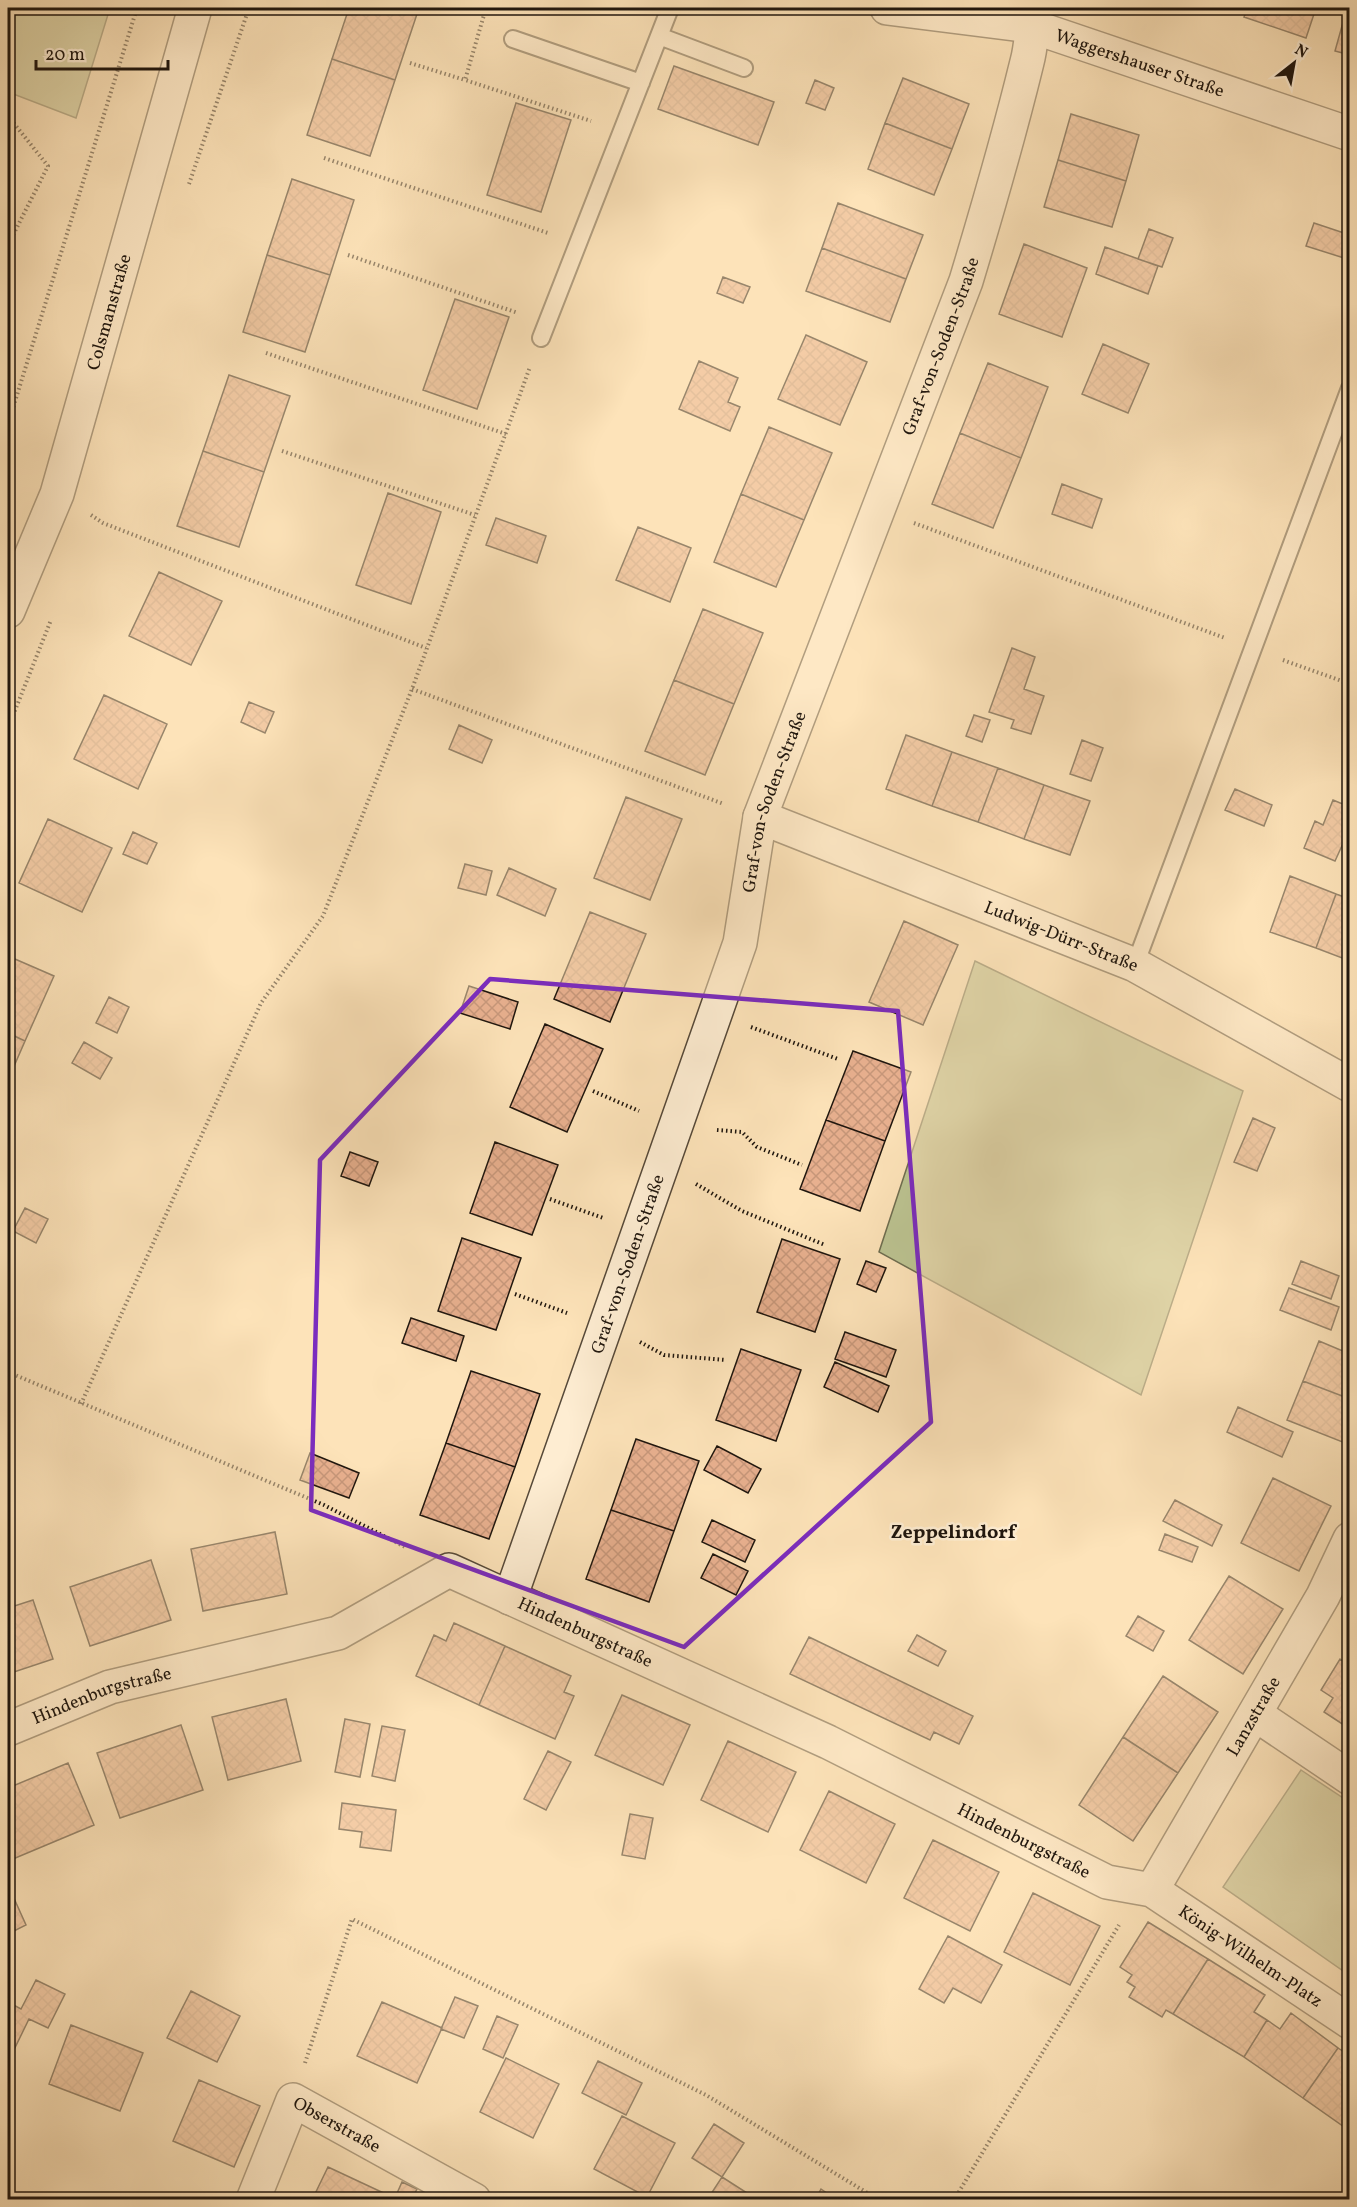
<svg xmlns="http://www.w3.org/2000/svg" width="1357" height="2207" viewBox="0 0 1357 2207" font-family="Vollkorn,serif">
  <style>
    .grass { fill: #bcc492; stroke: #6e6d50; stroke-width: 1.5 }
    .building { fill: url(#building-cross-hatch); stroke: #1f160e; stroke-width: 1.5 }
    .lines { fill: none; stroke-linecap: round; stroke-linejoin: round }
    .service-casing { stroke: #564939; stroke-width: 20 }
    .minor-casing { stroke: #564939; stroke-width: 36 }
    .tertiary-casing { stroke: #564939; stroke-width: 36 }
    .path { stroke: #1f160e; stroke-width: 4; stroke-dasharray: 1.5 3; stroke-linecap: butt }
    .service { stroke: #feedd2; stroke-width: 16 }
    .minor { stroke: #feedd2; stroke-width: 33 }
    .tertiary { stroke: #feedd2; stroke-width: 33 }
    .marked { fill: none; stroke: #7b2cbf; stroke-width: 4.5; stroke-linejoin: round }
    .labels { text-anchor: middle; stroke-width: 5; stroke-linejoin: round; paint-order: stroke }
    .street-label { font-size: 18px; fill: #1f160e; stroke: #feedd2 }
    .neighbourhood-label { font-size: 20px; font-weight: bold; fill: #1f160e; stroke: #feedd2 }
  </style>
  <defs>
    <pattern id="building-cross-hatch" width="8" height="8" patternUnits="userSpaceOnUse" patternTransform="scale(1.5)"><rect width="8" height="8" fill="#e8b08f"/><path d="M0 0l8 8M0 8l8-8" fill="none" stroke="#c7977a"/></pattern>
  </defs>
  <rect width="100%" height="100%" fill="#fde3b9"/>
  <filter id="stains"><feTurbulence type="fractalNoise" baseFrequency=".00333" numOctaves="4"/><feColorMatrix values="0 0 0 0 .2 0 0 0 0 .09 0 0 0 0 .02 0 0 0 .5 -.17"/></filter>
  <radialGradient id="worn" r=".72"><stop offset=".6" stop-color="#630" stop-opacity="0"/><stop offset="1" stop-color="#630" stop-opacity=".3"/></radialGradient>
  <path class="grass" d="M8 8H110L76 118 8 92Z
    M975 961 1243 1091 1141 1395 879 1252Z
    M1301 1770 1349 1802V1975L1223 1887Z"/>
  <path class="building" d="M349 8H419L395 80 332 59Z
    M1248 8H1316L1306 38 1244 17Z
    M1347 8H1350V55L1335 51Z
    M332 59 395 80 370 156 307 135Z
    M674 66 774 102 758 145 658 109Z
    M903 78 969 104 952 149 885 123Z
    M815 80 834 88 825 110 806 103Z
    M516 103 571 120 541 212 487 195Z
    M1071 114 1139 135 1126 181 1058 160Z
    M885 123 952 149 934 195 868 169Z
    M1058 160 1126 181 1112 227 1044 207Z
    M292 179 354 200 330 275 267 255Z
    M838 203 923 235 906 279 822 248Z
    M1314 223 1350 235 1344 258 1306 246Z
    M1149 229 1173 238 1162 267 1138 259Z
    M1024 244 1087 268 1062 337 999 314Z
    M1105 247 1158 266 1148 294 1096 274Z
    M822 248 906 279 890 322 806 291Z
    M267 255 330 275 305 352 243 332Z
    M723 277 750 287 743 303 717 293Z
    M455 299 509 317 477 409 423 390Z
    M806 335 867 362 840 425 778 399Z
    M1103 344 1149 364 1128 413 1082 394Z
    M699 361 738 378 728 402 740 407 730 431 679 409Z
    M988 363 1048 387 1021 458 960 433Z
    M229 375 290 396 264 472 203 451Z
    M769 427 832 453 804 520 741 494Z
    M960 433 1021 458 993 528 932 504Z
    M203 451 264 472 239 547 177 526Z
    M1062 484 1102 499 1092 528 1052 514Z
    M388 493 441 512 411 604 356 585Z
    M741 494 804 520 776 587 714 562Z
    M496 518 546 536 537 563 486 545Z
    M638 527 691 548 670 602 616 580Z
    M159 572 222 601 191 665 129 636Z
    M703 609 763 633 734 704 674 680Z
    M1012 648 1035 657 1024 689 1044 696 1031 734 1011 728 1014 720 989 712Z
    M674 680 734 704 705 775 645 751Z
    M104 695 167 724 138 789 74 759Z
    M249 702 274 712 265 733 241 722Z
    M974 715 990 720 982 742 966 736Z
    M459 725 492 740 482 763 449 749Z
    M906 735 952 752 932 806 886 789Z
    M1082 740 1103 748 1091 781 1070 774Z
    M952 752 998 768 978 822 932 806Z
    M998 768 1044 785 1024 839 978 822Z
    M1044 785 1090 801 1070 855 1024 839Z
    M1235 789 1272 805 1264 826 1225 810Z
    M626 797 682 819 650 900 594 878Z
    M1333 800 1350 807V828L1335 861 1304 848 1315 821 1323 825Z
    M48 819 112 848 82 912 19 883Z
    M133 832 157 843 147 864 123 854Z
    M465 864 492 871 486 895 458 888Z
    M509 868 556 889 545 916 497 895Z
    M1290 876 1336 894 1316 948 1270 932Z
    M1336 894 1350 899V961L1316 948Z
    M590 912 646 934 610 1022 554 999Z
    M904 921 958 945 923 1025 869 1002Z
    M8 956 54 976 25 1041 8 1033Z
    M469 986 518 1002 510 1029 460 1013Z
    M109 997 129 1007 117 1033 96 1023Z
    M545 1024 603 1049 567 1132 510 1107Z
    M8 1033 25 1041 8 1080Z
    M84 1042 112 1058 100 1079 72 1063Z
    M853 1051 911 1072 885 1141 826 1120Z
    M1253 1118 1275 1128 1257 1171 1234 1162Z
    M826 1120 885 1141 860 1211 800 1189Z
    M495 1142 558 1165 532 1235 470 1213Z
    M350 1152 378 1162 369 1186 341 1176Z
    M25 1208 48 1219 36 1243 13 1231Z
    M462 1238 521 1258 496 1330 438 1311Z
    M782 1239 840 1259 815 1332 757 1312Z
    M866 1261 886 1268 876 1292 857 1284Z
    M1301 1261 1339 1276 1331 1299 1292 1284Z
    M1289 1288 1339 1307 1331 1330 1280 1310Z
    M411 1318 464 1336 456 1361 402 1343Z
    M845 1332 896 1350 886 1377 835 1359Z
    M1319 1341 1350 1354V1399L1303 1381Z
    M741 1349 801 1370 776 1441 716 1420Z
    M835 1362 889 1386 878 1412 824 1387Z
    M471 1371 540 1394 515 1467 446 1443Z
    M1303 1381 1350 1399V1445L1287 1420Z
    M1238 1407 1293 1432 1282 1457 1227 1432Z
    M636 1439 699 1461 674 1531 611 1510Z
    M446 1443 515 1467 489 1539 420 1515Z
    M717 1446 761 1469 748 1493 704 1470Z
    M310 1453 359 1473 349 1498 300 1480Z
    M1273 1478 1331 1506 1299 1571 1241 1543Z
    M1175 1500 1222 1525 1212 1546 1163 1521Z
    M611 1510 674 1531 649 1602 586 1579Z
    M712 1520 755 1540 745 1562 702 1542Z
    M275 1532 287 1594 203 1611 191 1549Z
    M1165 1534 1198 1547 1192 1562 1159 1550Z
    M713 1554 748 1571 736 1595 701 1578Z
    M151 1560 171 1620 90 1646 70 1587Z
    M1229 1576 1283 1609 1243 1674 1189 1640Z
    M33 1600 53 1659 8 1674V1608Z
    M1138 1616 1164 1631 1153 1651 1126 1636Z
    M454 1623 505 1646 479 1705 416 1676 434 1635 446 1641Z
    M917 1635 946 1651 938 1666 908 1651Z
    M809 1637 973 1716 959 1744 934 1732 930 1740 790 1674Z
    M505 1646 571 1676 564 1692 574 1696 555 1739 479 1705Z
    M1340 1659 1350 1666V1729L1324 1712 1333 1698 1321 1690Z
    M1163 1676 1218 1712 1178 1773 1123 1737Z
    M622 1695 690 1725 663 1785 595 1755Z
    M286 1699 301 1761 228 1780 212 1717Z
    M345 1719 370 1724 360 1777 335 1772Z
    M181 1725 203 1790 120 1818 97 1753Z
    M382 1726 405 1730 395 1781 372 1776Z
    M1123 1737 1178 1773 1133 1841 1079 1805Z
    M728 1741 796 1772 768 1832 701 1800Z
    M548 1751 571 1762 546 1810 524 1799Z
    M68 1763 94 1825 13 1859 8 1846V1788Z
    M829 1791 895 1824 866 1883 800 1850Z
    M342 1803 396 1810 391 1851 360 1847 362 1832 339 1829Z
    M630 1814 653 1818 645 1859 622 1855Z
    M933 1840 999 1872 970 1931 904 1898Z
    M8 1885 26 1925 8 1934Z
    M1033 1893 1100 1926 1070 1985 1004 1952Z
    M1148 1922 1208 1959 1173 2014 1166 2010 1162 2017 1129 1997 1135 1987 1127 1982 1132 1975 1120 1967Z
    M948 1936 1002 1965 981 2003 953 1988 944 2003 919 1989Z
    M1208 1959 1265 1995 1254 2012 1267 2020 1244 2057 1173 2014Z
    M36 1980 65 1994 48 2028 29 2019 8 2062V2002L21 2009Z
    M191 1991 240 2016 217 2062 167 2038Z
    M455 1997 478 2006 464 2038 441 2029Z
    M382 2002 442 2028 417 2083 357 2056Z
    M1291 2013 1338 2048 1303 2098 1244 2057 1267 2020 1280 2029Z
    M497 2016 518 2025 503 2058 483 2049Z
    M71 2025 143 2053 120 2111 49 2084Z
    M1338 2048 1350 2056V2131L1303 2098Z
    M506 2058 559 2084 533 2138 480 2112Z
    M598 2061 642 2083 626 2115 582 2093Z
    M199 2080 260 2106 234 2167 173 2141Z
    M622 2116 675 2143 647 2197 594 2169Z
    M714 2124 744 2143 722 2177 692 2158Z
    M328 2167 390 2196 389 2200H312Z
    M722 2177 758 2200H707Z
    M402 2182 417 2189 411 2200H394Z
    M821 2189 837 2200H815Z"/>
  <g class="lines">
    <defs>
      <path id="service" d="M659 36 744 68
        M513 39 641 83
        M541 338 670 8
        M1135 965 1350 388"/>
      <g id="minor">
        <path id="s1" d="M760 817 1135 965 1350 1085"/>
        <path id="s2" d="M510 1598 740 943 760 817 966 281C988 208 1009 136 1027 62 1032 44 1031 26 1036 8"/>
        <path d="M1255 1714 1350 1778"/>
        <path id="s3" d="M8 1729 110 1687 338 1633 449 1570 828 1742 1107 1882 1152 1890 1350 2022"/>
        <path id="s4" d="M1152 1890 1323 1596 1350 1539"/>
        <path id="s5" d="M253 2200 293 2100 474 2200"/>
      </g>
      <g id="tertiary">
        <path id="s6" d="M887 8 1031 26 1350 134"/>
        <path id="s7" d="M8 611 57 494 195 8"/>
      </g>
    </defs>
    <use href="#service" class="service-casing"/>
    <use href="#minor" class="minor-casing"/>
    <use href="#tertiary" class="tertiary-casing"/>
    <path class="path" d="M486 8 465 80 591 121
      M410 63 465 80
      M8 116 48 166 8 245
      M324 158 548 233
      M189 184 249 8
      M348 255 518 313
      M266 353 506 434
      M8 424 137 8
      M282 451 475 515
      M91 515 103 523 426 648
      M914 523 1225 638
      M1283 660 1350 684
      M412 689 724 804
      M8 728 51 620
      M751 1027 838 1059
      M593 1091 639 1111
      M717 1130 742 1132 757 1147 802 1165
      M696 1184 742 1211 825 1245
      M550 1199 603 1218
      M515 1294 567 1313
      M640 1342 664 1355 726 1360
      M8 1372 324 1505 407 1548
      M81 1404 261 1003 323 916 412 689 530 367
      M305 2063 352 1919 706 2095 879 2200
      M954 2200 1119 1925"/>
    <use href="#service" class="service"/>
    <use href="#minor" class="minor"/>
    <use href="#tertiary" class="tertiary"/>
  </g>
  <path d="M0 0H1357V2207H0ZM490 979 898 1011 931 1422 684 1647 311 1510 320 1160Z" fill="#fde3b9" fill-opacity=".55" fill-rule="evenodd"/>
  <path class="marked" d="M490 979 898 1011 931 1422 684 1647 311 1510 320 1160Z"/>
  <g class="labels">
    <g class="street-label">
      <text dy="6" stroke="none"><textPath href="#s6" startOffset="260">Waggershauser Straße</textPath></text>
      <text dy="6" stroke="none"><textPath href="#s7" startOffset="316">Colsmanstraße</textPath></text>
      <text dy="6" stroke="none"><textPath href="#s2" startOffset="1326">Graf-von-Soden-Straße</textPath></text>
      <text dy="6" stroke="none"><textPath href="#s2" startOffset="840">Graf-von-Soden-Straße</textPath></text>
      <text dy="6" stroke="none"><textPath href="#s1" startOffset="324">Ludwig-Dürr-Straße</textPath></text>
      <text dy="6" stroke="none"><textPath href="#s2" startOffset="354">Graf-von-Soden-Straße</textPath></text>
      <text dy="6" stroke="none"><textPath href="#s3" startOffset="622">Hindenburgstraße</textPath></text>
      <text dy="6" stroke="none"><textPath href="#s3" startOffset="100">Hindenburgstraße</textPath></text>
      <text dy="6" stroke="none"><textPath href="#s4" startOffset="201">Lanzstraße</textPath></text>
      <text dy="6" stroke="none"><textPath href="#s3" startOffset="1108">Hindenburgstraße</textPath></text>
      <text dy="6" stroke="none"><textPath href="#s3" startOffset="1365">König-Wilhelm-Platz</textPath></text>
      <text dy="6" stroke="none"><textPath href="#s5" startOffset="158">Obserstraße</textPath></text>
    </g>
    <g class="neighbourhood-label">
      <text x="953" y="1538">Zeppelindorf</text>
    </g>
  </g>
  <rect width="1357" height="2207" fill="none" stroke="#fde3b9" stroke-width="30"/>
  <rect x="9" y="9" width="1339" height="2189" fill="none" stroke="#1f160e" stroke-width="3"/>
  <rect x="15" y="15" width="1327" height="2177" fill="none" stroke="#1f160e" stroke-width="1.5"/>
  <g transform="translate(1294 63) rotate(31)" stroke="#feedd2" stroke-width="4.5" paint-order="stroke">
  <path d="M0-4.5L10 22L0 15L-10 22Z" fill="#1f160e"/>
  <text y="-9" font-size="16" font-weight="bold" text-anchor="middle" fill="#1f160e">N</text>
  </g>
  <path d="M36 60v9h132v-9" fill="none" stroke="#1f160e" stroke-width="3"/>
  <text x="45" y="60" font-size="18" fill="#1f160e" stroke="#feedd2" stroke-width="4.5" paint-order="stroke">20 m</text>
  <rect width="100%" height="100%" filter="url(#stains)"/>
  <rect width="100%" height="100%" fill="url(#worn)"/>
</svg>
